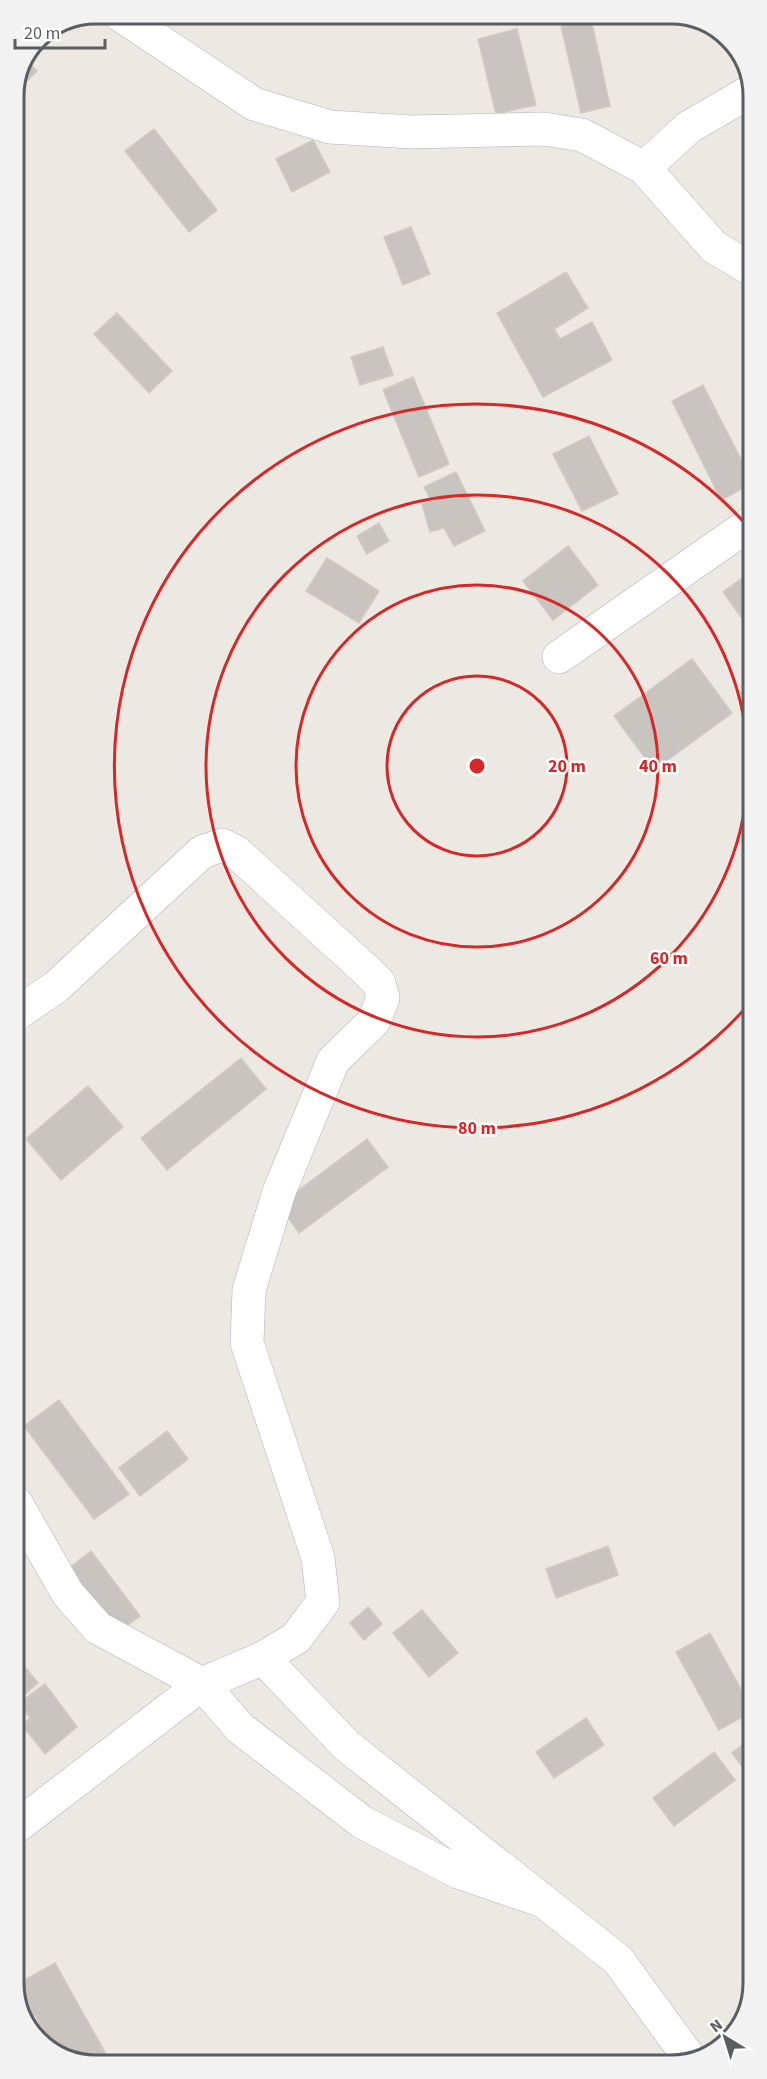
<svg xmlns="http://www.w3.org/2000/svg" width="767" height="2079" viewBox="0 0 767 2079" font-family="'Source Sans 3',sans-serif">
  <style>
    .building { fill: #c8c4bf; stroke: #d1cac1; stroke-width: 1.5 }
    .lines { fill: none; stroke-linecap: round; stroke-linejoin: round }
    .minor-casing { stroke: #b0b3b7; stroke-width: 34 }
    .minor { stroke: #fff; stroke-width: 33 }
    .ring { fill: none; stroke: #d62828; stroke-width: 3 }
    .rim { fill: none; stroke: #5a5e62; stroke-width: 3 }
    .centre { fill: #d62828; stroke: #fff; stroke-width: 3 }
    .ring-label { font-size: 18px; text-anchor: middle; font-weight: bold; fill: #d62828; stroke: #fff; stroke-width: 5; stroke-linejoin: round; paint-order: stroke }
  </style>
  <rect width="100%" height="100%" fill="#ece9e2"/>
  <path class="building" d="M590 14 610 106 581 113 560 21Z
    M517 29 536 105 496 114 478 39Z
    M27 61 37 71 14 94V91Z
    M154 129 217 210 189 232 125 151Z
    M313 140 330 172 292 192 276 159Z
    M411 227 430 274 403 285 384 237Z
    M566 272 588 308 554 329 560 339 592 322 612 360 543 397 497 313Z
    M117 313 172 371 149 393 94 334Z
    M383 347 393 375 360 385 351 357Z
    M413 377 449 464 419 477 383 390Z
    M703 385 751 479V484L721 500 672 401Z
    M589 436 618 494 582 511 553 454Z
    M456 472 485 531 454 546 444 528 430 532 422 504 431 501 424 487Z
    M379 523 389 541 367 554 357 536Z
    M568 546 598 585 553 620 523 581Z
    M327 558 379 591 359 623 306 591Z
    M751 572V631L723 592Z
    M692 659 732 713 654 770 614 716Z
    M241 1058 266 1089 167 1170 141 1138Z
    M88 1086 123 1127 61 1180 26 1139Z
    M367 1139 388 1167 299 1233 279 1205Z
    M59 1400 129 1494 94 1519 24 1426Z
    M167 1431 188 1459 140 1496 119 1468Z
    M608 1546 618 1575 556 1598 546 1569Z
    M91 1551 140 1616 118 1632 69 1568Z
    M368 1607 382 1624 364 1640 350 1623Z
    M422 1610 458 1653 429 1677 393 1633Z
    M710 1633 753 1711 719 1730 676 1652Z
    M16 1656 38 1683 17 1701 16 1700Z
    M45 1684 77 1727 45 1754 22 1725 30 1718 19 1703Z
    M586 1718 604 1745 554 1778 536 1752Z
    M753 1737V1781L732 1753Z
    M714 1752 735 1780 674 1826 653 1798Z
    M55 1963 112 2065H90L54 2050 34 2014 25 2018 16 2005V1985Z"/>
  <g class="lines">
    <defs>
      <path id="minor" d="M119 14 254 104 330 127 412 132 544 129 582 135 644 168 714 247 751 269
        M644 168 689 127 751 91
        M559 657 751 523
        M15 1015 56 987 202 852 222 845 236 852 367 971 379 983 383 998 374 1021 333 1061 279 1192 249 1290 247 1343 318 1558 323 1602 296 1638 263 1658 202 1684 16 1827
        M16 1503 68 1594 98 1628 202 1684 240 1728 362 1822 458 1872 543 1901
        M263 1658 347 1746 618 1960 693 2063"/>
    </defs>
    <use href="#minor" class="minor-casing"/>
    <use href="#minor" class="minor"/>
  </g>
  <g class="ring">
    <circle cx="477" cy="766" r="90"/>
    <circle cx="477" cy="766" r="181"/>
    <circle cx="477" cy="766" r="271"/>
    <path d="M750 1003A362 362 0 1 1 750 529"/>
  </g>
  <path d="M0 0H767V2079H0ZM96 24H671A72 72 0 0 1 743 96V1983A72 72 0 0 1 671 2055H96A72 72 0 0 1 24 1983V96A72 72 0 0 1 96 24Z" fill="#f2f2f2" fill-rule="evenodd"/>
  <path class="rim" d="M96 24H671A72 72 0 0 1 743 96V1983A72 72 0 0 1 671 2055H96A72 72 0 0 1 24 1983V96A72 72 0 0 1 96 24Z"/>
  <circle cx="477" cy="766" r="9" class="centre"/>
  <g class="ring-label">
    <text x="567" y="772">20 m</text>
    <text x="658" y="772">40 m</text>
    <text x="669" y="964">60 m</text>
    <text x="477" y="1134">80 m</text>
  </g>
  <g transform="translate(725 2037) rotate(322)" stroke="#ffffff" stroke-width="4.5" paint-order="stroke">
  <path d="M0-4.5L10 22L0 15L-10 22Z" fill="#5a5e62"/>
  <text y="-9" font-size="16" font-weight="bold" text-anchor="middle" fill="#5a5e62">N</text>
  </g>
  <path d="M15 39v9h90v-9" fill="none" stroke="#5a5e62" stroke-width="3"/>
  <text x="24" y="39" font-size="18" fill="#5a5e62" stroke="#ffffff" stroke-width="4.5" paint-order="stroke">20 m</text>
</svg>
